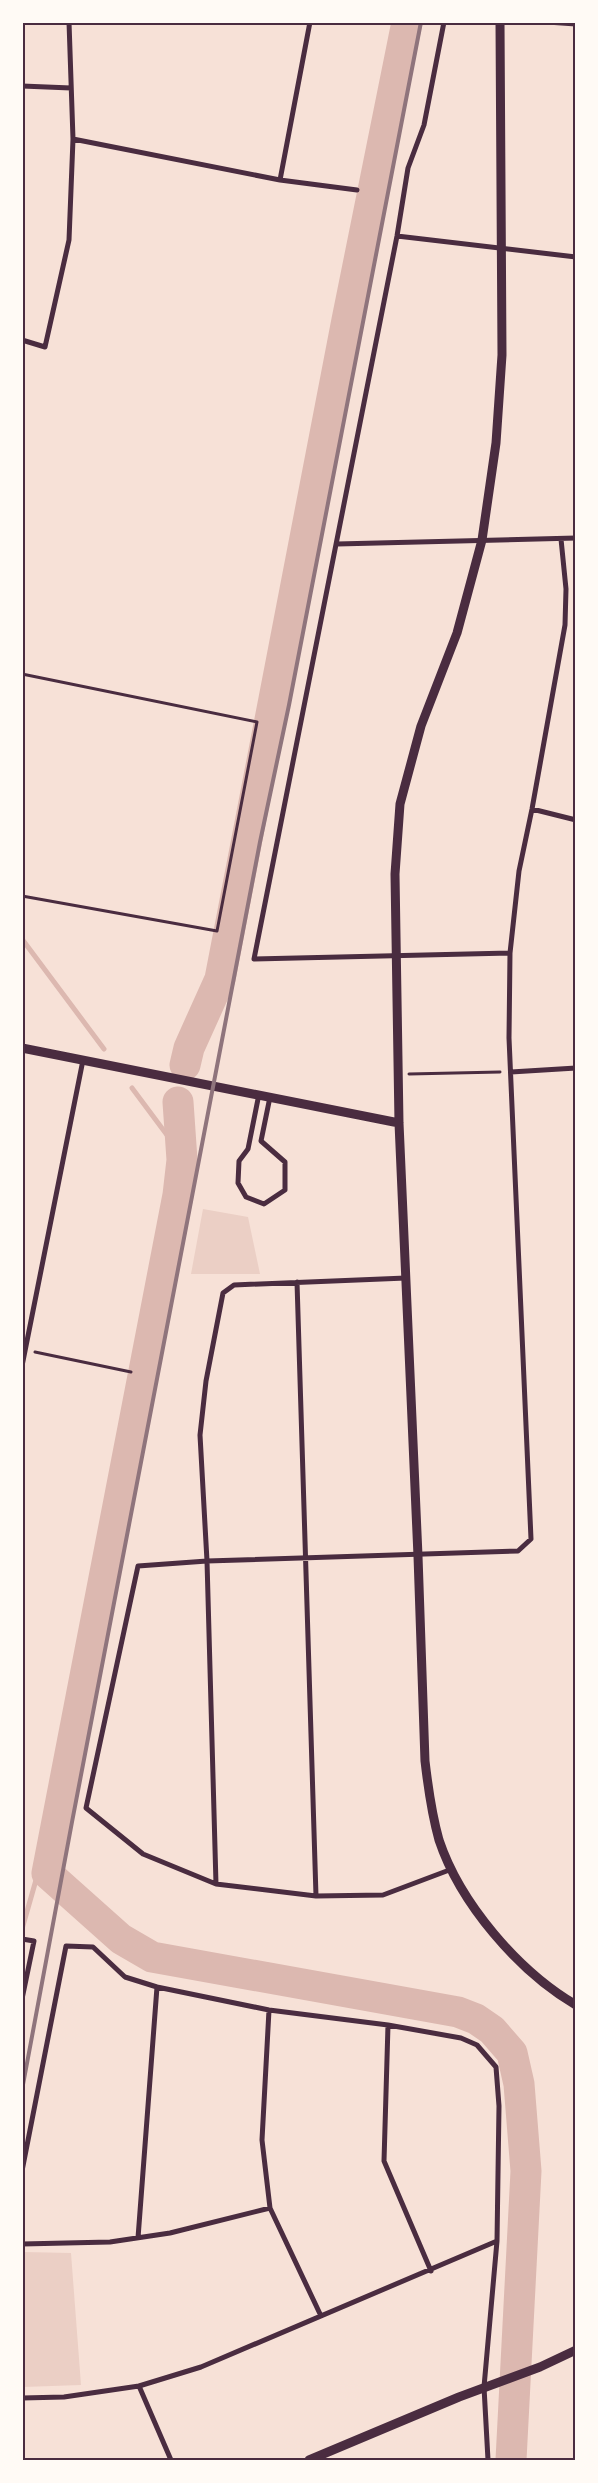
<svg xmlns="http://www.w3.org/2000/svg" width="598" height="2483" viewBox="0 0 598 2483" font-family="Overpass,sans-serif">
  <style>
    .green { fill: #ebcfc5 }
    .lines { fill: none; stroke-linecap: round; stroke-linejoin: round }
    .stream { stroke: #dcb8b0; stroke-width: 5 }
    .river { stroke: #dcb8b0; stroke-width: 31 }
    .path { stroke: #4a2c40; stroke-width: 3 }
    .minor { stroke: #4a2c40; stroke-width: 5 }
    .tertiary { stroke: #4a2c40; stroke-width: 9 }
    .rail { stroke: #8f747c; stroke-width: 4 }
    .neatline { fill: none; stroke: #4a2c40; stroke-width: 2 }
  </style>
  <rect width="100%" height="100%" fill="#f7e1d7"/>
  <path class="green" d="M203 1209 248 1217 260 1274H191Z
    M23 2252 71 2253 81 2385 23 2387Z"/>
  <g class="lines">
    <path class="stream" d="M22 939 104 1049
      M132 1088 170 1139 182 1160
      M22 1929 36 1880 47 1873"/>
    <path class="river" d="M185 1065 189 1048 220 979 347 320 407 22
      M178 1102 182 1160 178 1195 47 1873 121 1939 152 1957 458 2012 476 2019 492 2030 512 2053 519 2084 526 2171 511 2460"/>
    <path class="path" d="M22 674 257 722 217 931 22 896
      M409 1074 500 1072
      M35 1352 131 1372"/>
    <path class="minor" d="M444 22 424 125 408 168 397 236 254 959 510 953
      M547 22 576 24
      M22 86 71 88
      M73 139 280 180 357 190
      M280 180 310 22
      M397 236 576 257
      M22 340 45 347 69 240 73 139 69 22
      M337 544 576 538
      M532 809 576 820
      M511 1072 576 1068
      M259 1094 248 1149 239 1161 238 1183 246 1197 264 1204 285 1190V1162L261 1141 270 1097
      M297 1282 316 1896
      M22 1366 83 1060
      M452 1869 383 1895 316 1896 216 1884 207 1561 518 1551 531 1539 509 1038 510 953 519 871 532 809 565 625 566 589 561 539
      M216 1884 143 1854 86 1808 138 1566 207 1561 200 1435 206 1381 223 1293 234 1285 406 1278
      M22 1939 34 1941 22 1999
      M269 2010 262 2140 270 2208 321 2316
      M388 2025 384 2161 431 2271
      M22 2171 66 1946 93 1947 125 1977 157 1987 269 2010 388 2025 461 2038 477 2045 496 2067 499 2106 497 2241 201 2367 139 2386 171 2460
      M138 2238 157 1987
      M22 2244 110 2242 170 2233 270 2208
      M22 2398 64 2397 139 2386
      M488 2460 484 2387 497 2241"/>
    <path class="tertiary" d="M500 22 502 355 496 443 482 540 457 633 421 726 400 804 395 874 399 1123 418 1556 425 1761C428 1787 432 1815 439 1840 460 1903 518 1971 576 2005
      M22 1048 399 1123
      M309 2460 459 2397 540 2367 576 2350"/>
    <path class="rail" d="M22 2090 72 1822 260 842 289 705 421 22"/>
  </g>
  <rect width="598" height="2483" fill="none" stroke="#fffaf5" stroke-width="48"/>
  <rect x="24" y="24" width="550" height="2435" class="neatline"/>
</svg>
